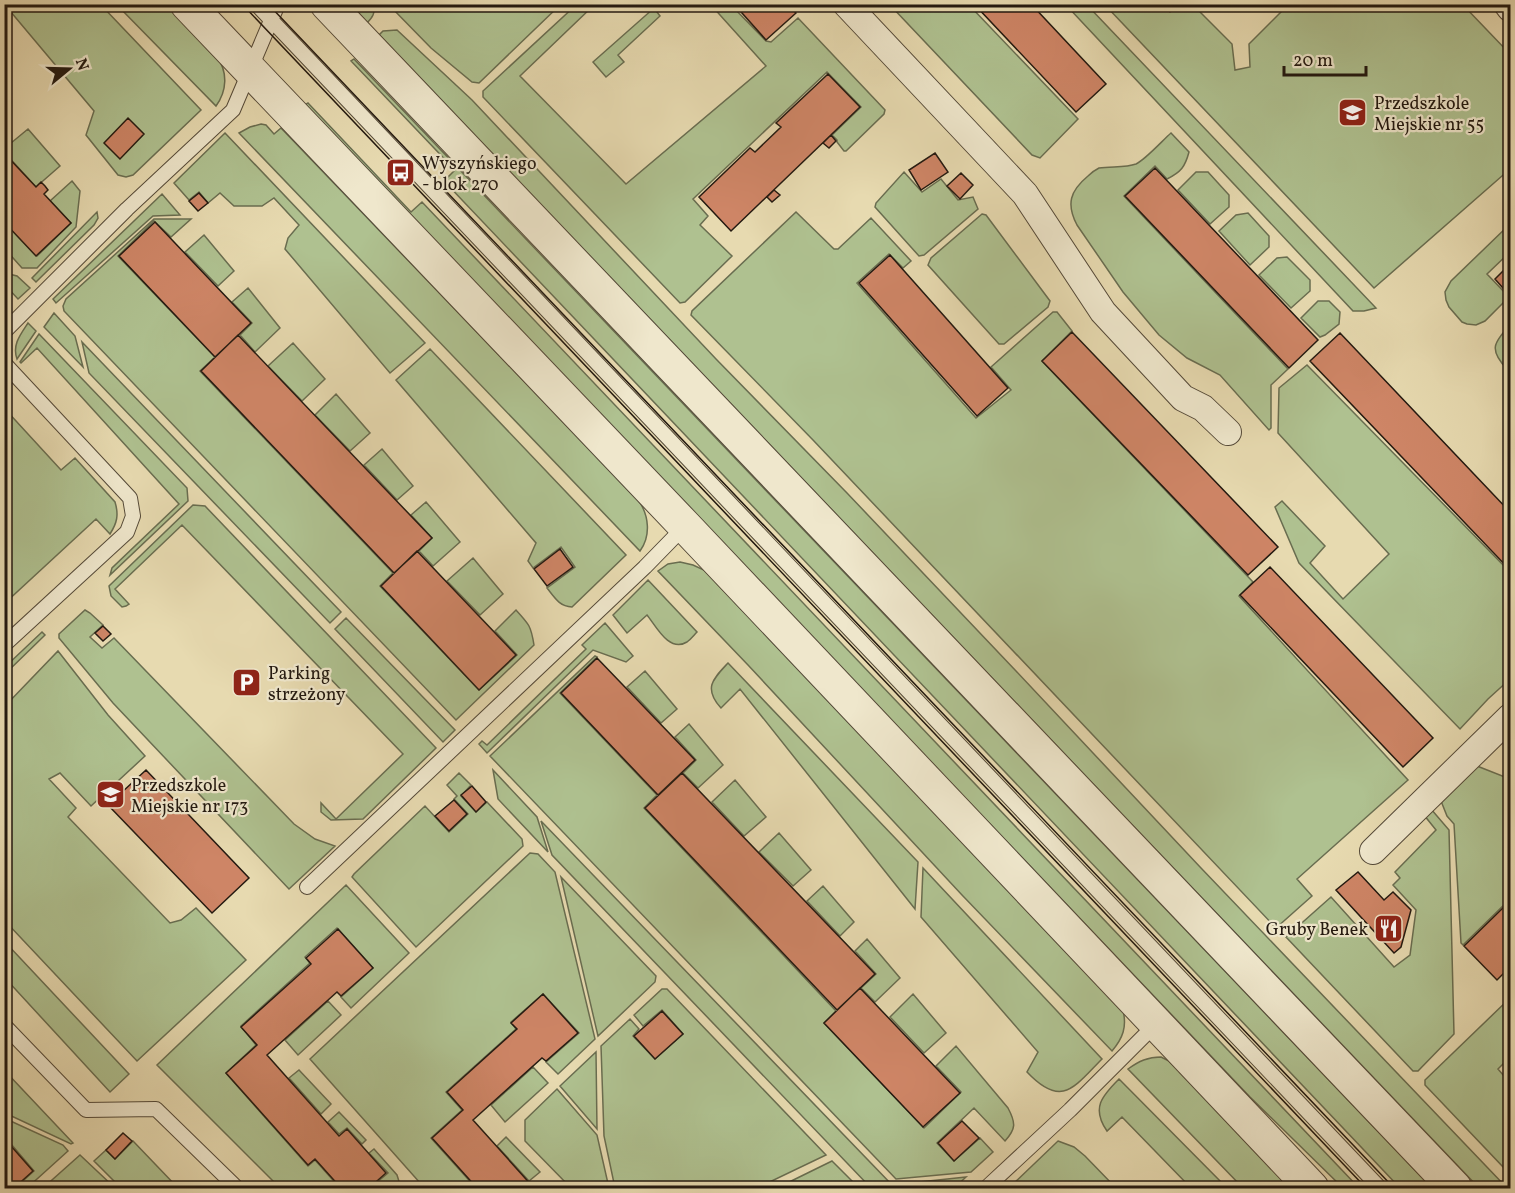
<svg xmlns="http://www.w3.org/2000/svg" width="1515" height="1193" viewBox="0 0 1515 1193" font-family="Vollkorn,serif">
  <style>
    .green { fill: #afc190; stroke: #696d50; stroke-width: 1.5 }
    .building { fill: #ce8566; stroke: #231910; stroke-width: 1.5 }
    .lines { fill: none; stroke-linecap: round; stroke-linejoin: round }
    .service-casing { stroke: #544938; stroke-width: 16 }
    .minor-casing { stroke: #544938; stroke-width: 28 }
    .tertiary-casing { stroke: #544938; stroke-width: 35 }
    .service { stroke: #efe7cc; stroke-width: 14 }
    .minor { stroke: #efe7cc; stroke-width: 26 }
    .tertiary { stroke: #efe7cc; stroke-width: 33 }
    .tram { stroke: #231910; stroke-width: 1.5 }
    .labels { text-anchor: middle; stroke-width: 4.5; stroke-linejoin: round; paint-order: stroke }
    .poi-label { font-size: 18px; fill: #231910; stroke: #efe7cc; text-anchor: start }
  </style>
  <rect width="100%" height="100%" fill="#e7dab0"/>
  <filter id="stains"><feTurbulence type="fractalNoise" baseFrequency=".00333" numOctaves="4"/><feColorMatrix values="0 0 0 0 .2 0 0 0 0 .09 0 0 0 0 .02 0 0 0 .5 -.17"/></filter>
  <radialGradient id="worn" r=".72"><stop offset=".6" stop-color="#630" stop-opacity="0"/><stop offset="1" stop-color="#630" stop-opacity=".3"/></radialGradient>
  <path class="green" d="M514 4 520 10 526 5H560L479 83 472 82 431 48 389 5Z
    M5 5H101L201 110 133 175 126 177 118 175 86 135 94 111Z
    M117 5H167L217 57C228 72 227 91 216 106Z
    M352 5H374C375 13 373 17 367 23Z
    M731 5 766 41 771 42 798 18 885 110 884 114 846 151H844L837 142V140L832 135 861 107 827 72 693 199 708 216 700 225 732 256 685 302 680 303 483 97V91L576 5H594L520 76 626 184 766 66 711 5Z
    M890 5H969L1078 119 1040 158 1032 155Z
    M1066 5H1087L1376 308 1364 311H1353Z
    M1105 5H1163L1170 12 1179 5H1193L1232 44 1235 70 1250 67 1249 44 1288 5H1463L1510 54V169L1374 288Z
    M654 8 660 16 618 55 624 62 606 77 593 62Z
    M397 30 472 100 716 359 847 493 1016 671 1201 868 1507 1188H1479C1113 803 744 421 379 35L383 31Z
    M354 59 1432 1188H1400L444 181 455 170 351 61Z
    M308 103 411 212 422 202 1359 1188H1343L1250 1097 305 105Z
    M261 124 266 125 274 134 281 128 639 501C649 516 651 536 640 551L239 133 250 127Z
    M28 129 60 166 36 187 5 153V148Z
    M225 133 425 343 390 373 285 249 288 238 299 225 274 198 262 206H234L220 193 208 203 199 192 189 200 174 183Z
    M1171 133 1189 152C1185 167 1181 172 1167 179L1155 166 1124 196 1288 369 1271 385V428L1269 430 1220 375 1187 358 1159 335 1123 292 1077 225C1066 204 1070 191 1088 176 1091 173 1095 170 1099 168 1111 166 1125 168 1136 164 1145 160 1163 140 1171 133Z
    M904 172 922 192 941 179 958 200 973 197 978 209 924 255 919 256 875 207 876 203Z
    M1196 172H1208L1229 195V207L1210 224 1178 190Z
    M72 181 80 191 76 227 37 268H22L5 249 4 222 37 256 71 223 50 201Z
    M162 194 180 215 153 216 56 303 53 299Z
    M97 212 98 218 94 225 36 282 32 278Z
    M796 212 834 249H838L871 218 911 261 903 268 889 254 857 283 976 418 1011 390 991 367 1053 312H1057L1072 331 1042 361 1253 582 1239 596 1408 780 1297 879 1312 896 1276 928 813 440 691 315 692 311Z
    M1248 213 1269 236V247L1250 265 1219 231 1236 215Z
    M982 214 986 215 1050 301 1048 307 1004 344H999L928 265 931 258Z
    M154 219H191L171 237 154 221 118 256 215 357 200 371 393 573 380 586 479 690 517 655 495 631 516 610C529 624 531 626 534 645L456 720 64 311 63 306 66 299Z
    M1510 224V252L1487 274 1509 297 1485 321 1476 325 1467 324 1462 322 1449 307 1446 300 1445 292 1451 281Z
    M204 235 234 271 218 286 185 252Z
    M1287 257 1310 280V291L1291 308 1259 275 1277 258Z
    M5 273 17 276 30 288 18 299 5 285Z
    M248 288 280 328 255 352 240 335 252 323 232 302Z
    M1318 301H1329L1340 312 1339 324 1325 335 1320 337 1301 318Z
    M54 313 75 336 83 367 44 327Z
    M28 323 36 331 17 359C12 345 20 335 28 323Z
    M1510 325V369H1507C1489 350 1493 343 1510 325Z
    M39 334 187 488 188 501 110 575 112 568 179 504 37 348 21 363 20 362Z
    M82 342 341 612 330 623 89 373Z
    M293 343 325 379 302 401 268 366Z
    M430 349 626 555 572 607C559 606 555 598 547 588L575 567 561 547 533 568 528 561 536 543 396 380Z
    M1307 365 1510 572V679L1488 699 1460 729 1299 563 1275 507 1282 501 1325 546 1310 563 1343 599 1389 554 1278 433 1279 388Z
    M336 394 370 433 350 451 315 415Z
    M5 409 61 470 75 458 115 502C119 515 117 523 110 534L96 519 5 603Z
    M382 449 413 486 397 500 364 465Z
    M426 502 460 542 433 566 419 551 432 538 411 515Z
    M193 505 205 506 436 748 363 819 331 820 321 812V803L336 819 403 754 182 525 115 589 129 604 126 606 122 607 111 596 109 586Z
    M473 558 503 594 480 615 447 581Z
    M680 562 693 565 704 570 1123 1010C1127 1027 1123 1038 1112 1051L962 895 748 665 658 571 668 564Z
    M648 580 697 632C694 635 691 639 687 642 669 653 656 626 647 615L627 633 613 615Z
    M85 610 90 613 103 625 90 637 102 648 114 638 294 824 315 839 335 846 289 889 113 703 59 638V634Z
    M346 618 455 730 443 742 335 629Z
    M605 623 633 656 626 662 593 650 487 753 479 744 482 741 487 745 586 649 582 645Z
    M42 632 45 635 5 674V667Z
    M58 651 108 715 145 756 91 806 60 773 49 779 76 808 68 817 170 923 181 920 196 908 246 960 137 1061 5 921V706Z
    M595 656 597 657 560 693 657 795 644 808 836 1011 824 1023 924 1128 961 1092 936 1066 956 1046 1008 1108C1016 1123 1016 1129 1005 1141L974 1108 937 1143 954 1161 980 1138 993 1152 971 1172 896 1179 490 756Z
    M728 663 918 862 915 909 740 689 721 708C703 688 713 679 728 663Z
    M645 671 677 709 661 723 627 687Z
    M689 724 723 765 698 788 683 773 696 760 675 737Z
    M1477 766 1510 779V899L1463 945 1461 943 1454 824 1447 816 1441 801Z
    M493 770 537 817 548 852 498 799Z
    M459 773 471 785 461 796 476 812 487 802 522 839 523 846 416 947 352 877 354 874 425 806 449 832 468 814 454 799 457 796 447 785Z
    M735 780 766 817 744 836 712 802Z
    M1431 809 1449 830 1454 1034 1418 1071H1413L1286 937 1331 897 1394 967 1410 955 1416 910 1393 885 1400 878 1395 872 1436 830 1424 815Z
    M541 821 895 1188H871L552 855Z
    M779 833 811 870 793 886 759 852Z
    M530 853 538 854 555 872 595 1039 558 1074 546 1062 579 1033 543 994 511 1022 516 1029 446 1092 462 1110 431 1138 476 1188H418L421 1184 310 1059Z
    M923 868 1102 1059C1074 1087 1062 1109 1027 1072L1038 1052 921 917Z
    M561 877 656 976 655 982 598 1036Z
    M346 885 409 953 351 1008 341 997 373 968 337 928 305 957 310 963 241 1026 256 1045 226 1073 308 1166 315 1160 340 1188H280L157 1065Z
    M823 886 854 922 840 936 807 901Z
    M867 939 900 978 875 1002 861 988 876 974 855 951Z
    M5 942 129 1074 110 1092 5 978Z
    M662 989H667L826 1155 757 1188H615L604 1136 601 1046 630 1019 639 1029 633 1036 655 1059 683 1034 662 1010 643 1026 634 1015Z
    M913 994 946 1033 924 1053 890 1017Z
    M1510 998V1057L1498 1069 1510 1083V1165L1506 1170 1425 1085V1080Z
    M328 1001 341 1015 298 1055 285 1040Z
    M596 1052 597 1129 560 1086Z
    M1161 1057 1169 1061 1294 1188H1243L1128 1069C1139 1061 1148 1057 1161 1057Z
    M533 1067 548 1083 505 1122 491 1105Z
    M299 1070 331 1104 321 1114 289 1078Z
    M5 1071 73 1143 71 1144 5 1113Z
    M1119 1079 1227 1188H1191L1122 1117 1107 1131C1091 1108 1102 1096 1119 1079Z
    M557 1089 597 1135 609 1188H571L525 1141V1120Z
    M339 1112 366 1140 362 1144 347 1128 339 1134 328 1122Z
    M4 1118 63 1145 68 1151 27 1188H15L34 1171 5 1137Z
    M506 1137 540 1172 529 1181 497 1146Z
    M133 1141 178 1188H121L94 1161 106 1150 115 1159Z
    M1058 1141 1074 1147 1085 1156 1116 1188H1088L1086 1187 1084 1188H1009Z
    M374 1149 397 1175 401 1188H370L388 1173 369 1153Z
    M80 1155 115 1188H43Z
    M832 1161 859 1188H777Z
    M966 1177 954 1188H905L900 1184Z"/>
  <path class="building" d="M734 4H788L796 13 766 40Z
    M974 4H1031L1106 84 1076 112Z
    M828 74 860 107 731 231 699 197 750 148 755 152 781 127 776 123Z
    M128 118 144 134 120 159 104 143Z
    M831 135 836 141 829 148 823 143Z
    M4 153 36 187 41 182 45 186 48 190 44 194 71 223 36 256 4 222Z
    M935 153 948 172 921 190 909 170Z
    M1155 168 1318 340 1289 368 1125 196Z
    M961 173 973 185 960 199 947 186Z
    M774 190 780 195 772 202 767 197Z
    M199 193 208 203 198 211 189 201Z
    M155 222 251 323 215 357 119 256Z
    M890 255 1008 388 977 416 859 283Z
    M1510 264V296L1495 279Z
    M1072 332 1278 547 1248 575 1042 361Z
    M1340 333 1510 512V570L1310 361Z
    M238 335 432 538 394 573 201 371Z
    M560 549 573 567 547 586 534 569Z
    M417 551 516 655 479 690 381 586Z
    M1270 567 1433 738 1403 767 1240 595Z
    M103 626 111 634 103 641 95 633Z
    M597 658 695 760 658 795 561 693Z
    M146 770 249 878 212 913 108 805Z
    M682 773 875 974 837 1010 645 808Z
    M472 786 486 802 476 812 461 795Z
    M454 800 467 814 449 831 435 816Z
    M1358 872 1384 900 1393 892 1411 910 1401 947 1394 953 1336 890Z
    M1510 901V967L1497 980 1464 946Z
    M338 929 373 968 341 996 337 992 267 1055 339 1136 347 1129 386 1173 369 1188H341L315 1159 308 1165 226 1073 257 1045 241 1027 311 964 306 958Z
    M860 988 960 1093 923 1127 824 1023Z
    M543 994 578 1033 546 1061 542 1058 473 1120 534 1188H477L432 1138 463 1110 447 1092 517 1029 511 1023Z
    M662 1011 683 1034 655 1059 634 1036Z
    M962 1121 979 1138 954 1161 938 1143Z
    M123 1133 132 1141 115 1159 106 1150Z
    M4 1138 33 1171 14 1188H4Z"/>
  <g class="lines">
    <defs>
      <path id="service" d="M256 4 1380 1188
        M4 332 127 209 233 110 278 4
        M4 363 130 498 133 516 127 532 4 645
        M307 887 645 567 685 526
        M4 1025 86 1110 156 1109 237 1188
        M986 1188 1070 1110 1157 1023"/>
      <path id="minor" d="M846 4 1025 194 1103 312 1183 398 1203 408 1228 432
        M1507 4 1510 8
        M1373 851 1510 717"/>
      <path id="tertiary" d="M187 4 685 526 1312 1188
        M327 4 1455 1188"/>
    </defs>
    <use href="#service" class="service-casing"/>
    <use href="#minor" class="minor-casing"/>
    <use href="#tertiary" class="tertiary-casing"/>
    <use href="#service" class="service"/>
    <use href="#minor" class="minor"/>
    <use href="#tertiary" class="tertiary"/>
    <path class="tram" d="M242 4 1366 1188
      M268 4 1394 1188"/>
  </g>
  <defs>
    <symbol id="school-square" viewBox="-11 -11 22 22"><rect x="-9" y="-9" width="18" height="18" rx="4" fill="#8f2418" stroke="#efe7cc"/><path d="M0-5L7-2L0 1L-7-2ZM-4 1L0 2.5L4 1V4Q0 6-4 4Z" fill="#fff"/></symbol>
    <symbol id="bus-square" viewBox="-11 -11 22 22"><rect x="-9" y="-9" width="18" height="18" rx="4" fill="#8f2418" stroke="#efe7cc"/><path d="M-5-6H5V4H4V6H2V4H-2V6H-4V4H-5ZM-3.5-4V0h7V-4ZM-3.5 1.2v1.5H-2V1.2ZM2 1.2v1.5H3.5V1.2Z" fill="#fff"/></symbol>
    <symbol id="parking-square" viewBox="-11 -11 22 22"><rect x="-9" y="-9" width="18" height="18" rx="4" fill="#8f2418" stroke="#efe7cc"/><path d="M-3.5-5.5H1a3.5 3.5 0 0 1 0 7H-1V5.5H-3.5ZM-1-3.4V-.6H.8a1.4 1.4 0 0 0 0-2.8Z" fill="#fff"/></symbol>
    <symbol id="restaurant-square" viewBox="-11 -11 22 22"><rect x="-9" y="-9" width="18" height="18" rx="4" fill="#8f2418" stroke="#efe7cc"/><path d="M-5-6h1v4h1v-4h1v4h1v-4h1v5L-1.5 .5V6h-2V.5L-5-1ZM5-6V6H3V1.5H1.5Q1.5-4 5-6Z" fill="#fff"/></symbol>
  </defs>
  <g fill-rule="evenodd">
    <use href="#school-square" x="1336" y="96" width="33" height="33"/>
    <use href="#bus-square" x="384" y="156" width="33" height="33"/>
    <use href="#parking-square" x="230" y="666" width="33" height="33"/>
    <use href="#school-square" x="94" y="778" width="33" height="33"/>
    <use href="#restaurant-square" x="1372" y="912" width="33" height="33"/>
  </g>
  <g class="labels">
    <g class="poi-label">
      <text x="1374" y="109">Przedszkole<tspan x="1374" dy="21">Miejskie nr 55</tspan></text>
      <text x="422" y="169">Wyszyńskiego<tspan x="422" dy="21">- blok 270</tspan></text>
      <text x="268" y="679">Parking<tspan x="268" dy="21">strzeżony</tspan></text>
      <text x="131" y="791">Przedszkole<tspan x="131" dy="21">Miejskie nr 173</tspan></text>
      <text x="1368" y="935" text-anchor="end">Gruby Benek</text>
    </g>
  </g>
  <rect width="1515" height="1193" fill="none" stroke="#e7dab0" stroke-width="24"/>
  <rect x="6" y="6" width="1503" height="1181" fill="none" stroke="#231910" stroke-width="3"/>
  <rect x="12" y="12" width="1491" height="1169" fill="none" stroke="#231910" stroke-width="1.5"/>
  <g transform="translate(69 69) rotate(71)" stroke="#efe7cc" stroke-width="4.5" paint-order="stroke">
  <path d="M0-4.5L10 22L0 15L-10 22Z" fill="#231910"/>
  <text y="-9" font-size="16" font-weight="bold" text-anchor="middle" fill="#231910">N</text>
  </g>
  <path d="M1284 66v9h82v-9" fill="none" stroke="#231910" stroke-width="3"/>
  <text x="1293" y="66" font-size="18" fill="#231910" stroke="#efe7cc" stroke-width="4.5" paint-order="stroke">20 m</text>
  <rect width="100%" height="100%" filter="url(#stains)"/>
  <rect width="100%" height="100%" fill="url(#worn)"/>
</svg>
